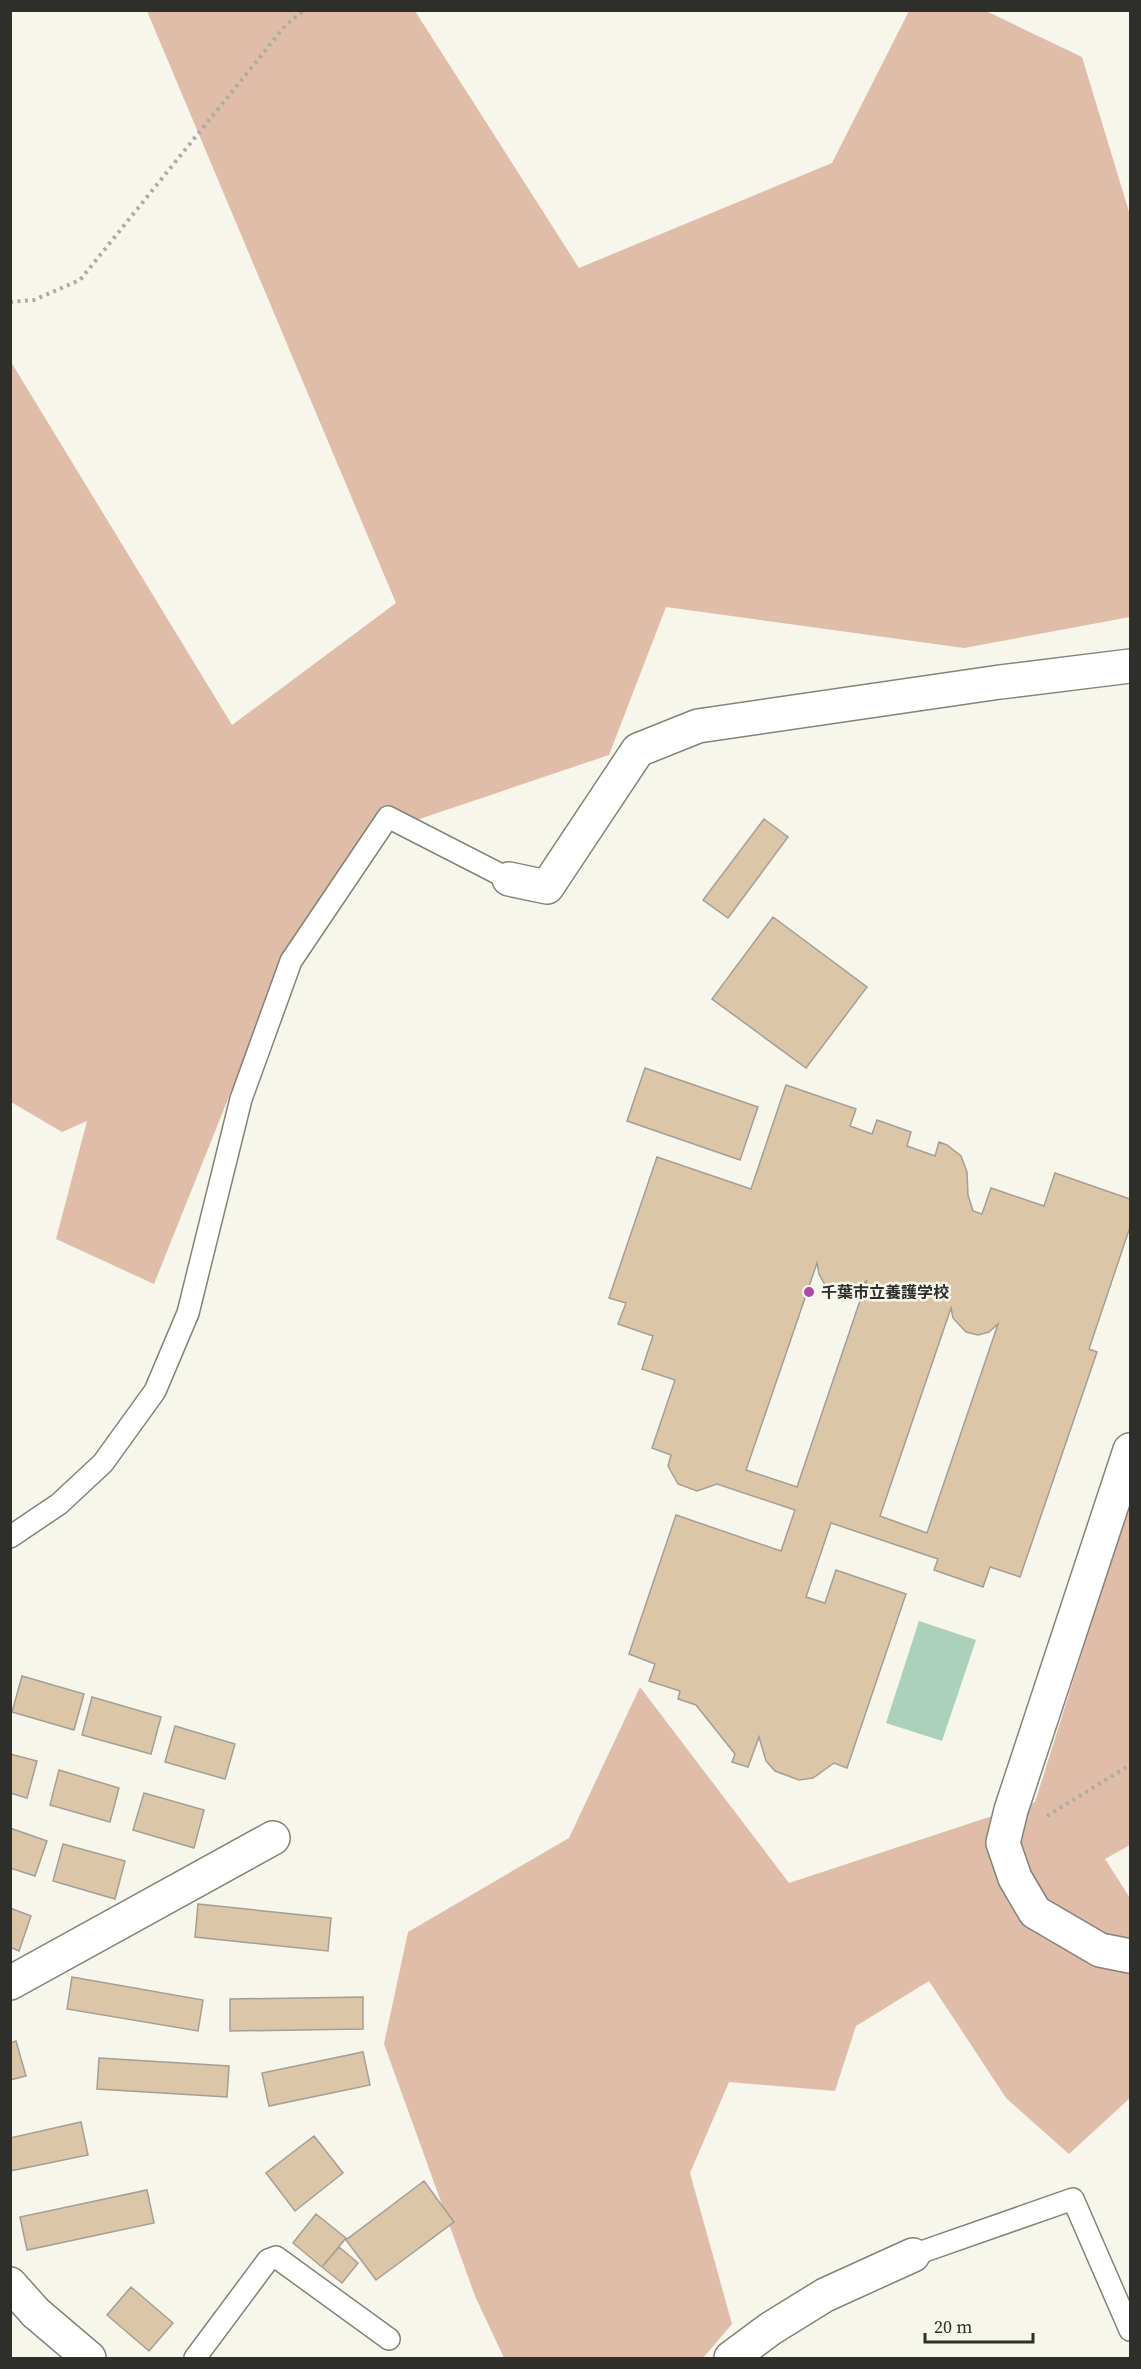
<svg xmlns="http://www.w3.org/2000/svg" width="1141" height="2369" viewBox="0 0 1141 2369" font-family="'Source Serif 4','Noto Sans JP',serif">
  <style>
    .forest { fill: #dfbda9 }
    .water { fill: #abd0bc }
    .building { fill: #dbc7a8; stroke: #a49e95; stroke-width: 1.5; fill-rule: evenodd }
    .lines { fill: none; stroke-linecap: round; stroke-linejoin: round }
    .service-casing { stroke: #838379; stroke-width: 24 }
    .minor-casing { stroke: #838379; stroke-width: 36 }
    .tertiary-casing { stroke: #838379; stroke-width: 36 }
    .path { stroke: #acaca4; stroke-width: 4; stroke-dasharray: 3 4.5; stroke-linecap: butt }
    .service { stroke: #fff; stroke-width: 21 }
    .minor { stroke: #fff; stroke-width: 33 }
    .tertiary { stroke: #fff; stroke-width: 33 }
    .poi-dot { fill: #ae49ae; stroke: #f6f6eb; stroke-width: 2 }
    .labels { text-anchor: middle; stroke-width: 5; stroke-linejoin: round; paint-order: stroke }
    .poi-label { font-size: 16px; font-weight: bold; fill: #2e2e2a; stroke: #f6f6eb; text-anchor: start }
  </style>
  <rect width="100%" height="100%" fill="#f6f6eb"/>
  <path class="forest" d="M147 11H415L579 268 832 163 909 11H986L1082 57 1130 215V617L964 648 666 607 609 755 366 837 288 949 154 1284 56 1239 87 1121 62 1132 11 1102V362L232 725 396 603Z
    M1130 1500V1845L1105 1859 1130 1898V2098L1069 2154 1006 2098 929 1981 856 2026 835 2091 729 2082 690 2173 732 2324 703 2358H504L475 2296 384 2044 408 1932 569 1838 640 1687 789 1883 1035 1802Z"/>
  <path class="water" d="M919 1621 976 1640 942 1741 886 1723Z"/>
  <path class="building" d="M764 819 788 837 728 918 703 900Z
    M773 917 867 987 806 1068 712 999Z
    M645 1068 758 1107 740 1160 627 1121Z
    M786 1085 856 1109 850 1126 872 1134 877 1120 911 1132 907 1146 935 1156 939 1142 947 1145 961 1156 967 1172 968 1195 973 1211 982 1214 991 1188 1044 1206 1055 1173 1130 1199V1227L1089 1349 1097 1352 1020 1577 990 1567 983 1587 934 1570 938 1559 831 1523 806 1597 825 1603 836 1570 906 1594 847 1768 834 1763 813 1778 799 1780 775 1771 766 1761 759 1737 748 1767 732 1762 735 1754 696 1705 678 1699 680 1691 649 1681 655 1664 629 1654 676 1515 781 1551 795 1510 717 1484 697 1491 678 1484 668 1466 671 1455 652 1448 675 1380 642 1369 653 1336 618 1324 626 1303 609 1298 657 1157 751 1189ZM817 1263 819 1274 825 1285 835 1291 847 1292 859 1288 867 1280 797 1487 746 1470ZM951 1308 953 1318 966 1332 978 1335 989 1332 998 1324 927 1533 880 1516Z
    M22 1676 84 1694 74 1730 12 1712Z
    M92 1697 161 1717 151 1754 82 1735Z
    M175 1726 235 1744 225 1779 165 1762Z
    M10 1754 37 1761 27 1798 10 1793Z
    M59 1770 119 1788 110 1822 50 1805Z
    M144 1793 204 1810 194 1848 133 1830Z
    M10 1828 47 1841 35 1876 10 1868Z
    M63 1844 125 1861 115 1899 53 1881Z
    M198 1904 331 1918 328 1951 195 1937Z
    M10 1908 31 1916 19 1951 10 1947Z
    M72 1977 203 2000 198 2031 67 2009Z
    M363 1997V2029L230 2031V1999Z
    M16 2041 26 2076 10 2080V2043Z
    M363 2052 370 2085 269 2106 262 2073Z
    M99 2058 229 2066 227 2097 97 2089Z
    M81 2122 88 2155 10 2171V2138Z
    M314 2136 343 2173 295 2211 266 2173Z
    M424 2181 454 2222 376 2280 346 2240Z
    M147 2190 154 2223 27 2250 20 2217Z
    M316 2214 346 2238 322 2267 293 2243Z
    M339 2247 358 2263 342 2283 322 2267Z
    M131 2287 173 2323 149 2351 107 2315Z"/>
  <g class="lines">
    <defs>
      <path id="service" d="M10 1537 59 1504 103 1463 155 1391 188 1313 241 1099 291 961 388 817 509 879
        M913 2255 1073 2199 1130 2330
        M195 2358 268 2260 276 2257 389 2339"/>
      <path id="minor" d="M509 879 547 887 638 750 698 726 1000 682 1130 666
        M1130 1450 1011 1810 1003 1843 1015 1878 1035 1912 1100 1950 1130 1956
        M10 1983 273 1838
        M36 2313 89 2358
        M731 2358 770 2329 825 2295 913 2255"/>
      <path id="tertiary" d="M10 2284 36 2313"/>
    </defs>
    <use href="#service" class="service-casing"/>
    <use href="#minor" class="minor-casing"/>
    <use href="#tertiary" class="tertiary-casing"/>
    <path class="path" d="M10 302 34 300 80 280 285 26 304 10
      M1047 1816 1130 1765"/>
    <use href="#service" class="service"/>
    <use href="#minor" class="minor"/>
    <use href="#tertiary" class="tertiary"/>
  </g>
  <circle class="poi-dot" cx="809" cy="1292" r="6"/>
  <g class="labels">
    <g class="poi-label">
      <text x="821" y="1298">千葉市立養護学校</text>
    </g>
  </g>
  <rect width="1141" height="2369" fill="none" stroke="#2e2e2a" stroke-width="24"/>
  <path d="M925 2333v9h108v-9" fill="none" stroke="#2e2e2a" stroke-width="3"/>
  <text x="934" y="2333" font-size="18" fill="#2e2e2a" stroke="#f6f6eb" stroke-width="4.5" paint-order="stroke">20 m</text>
</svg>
